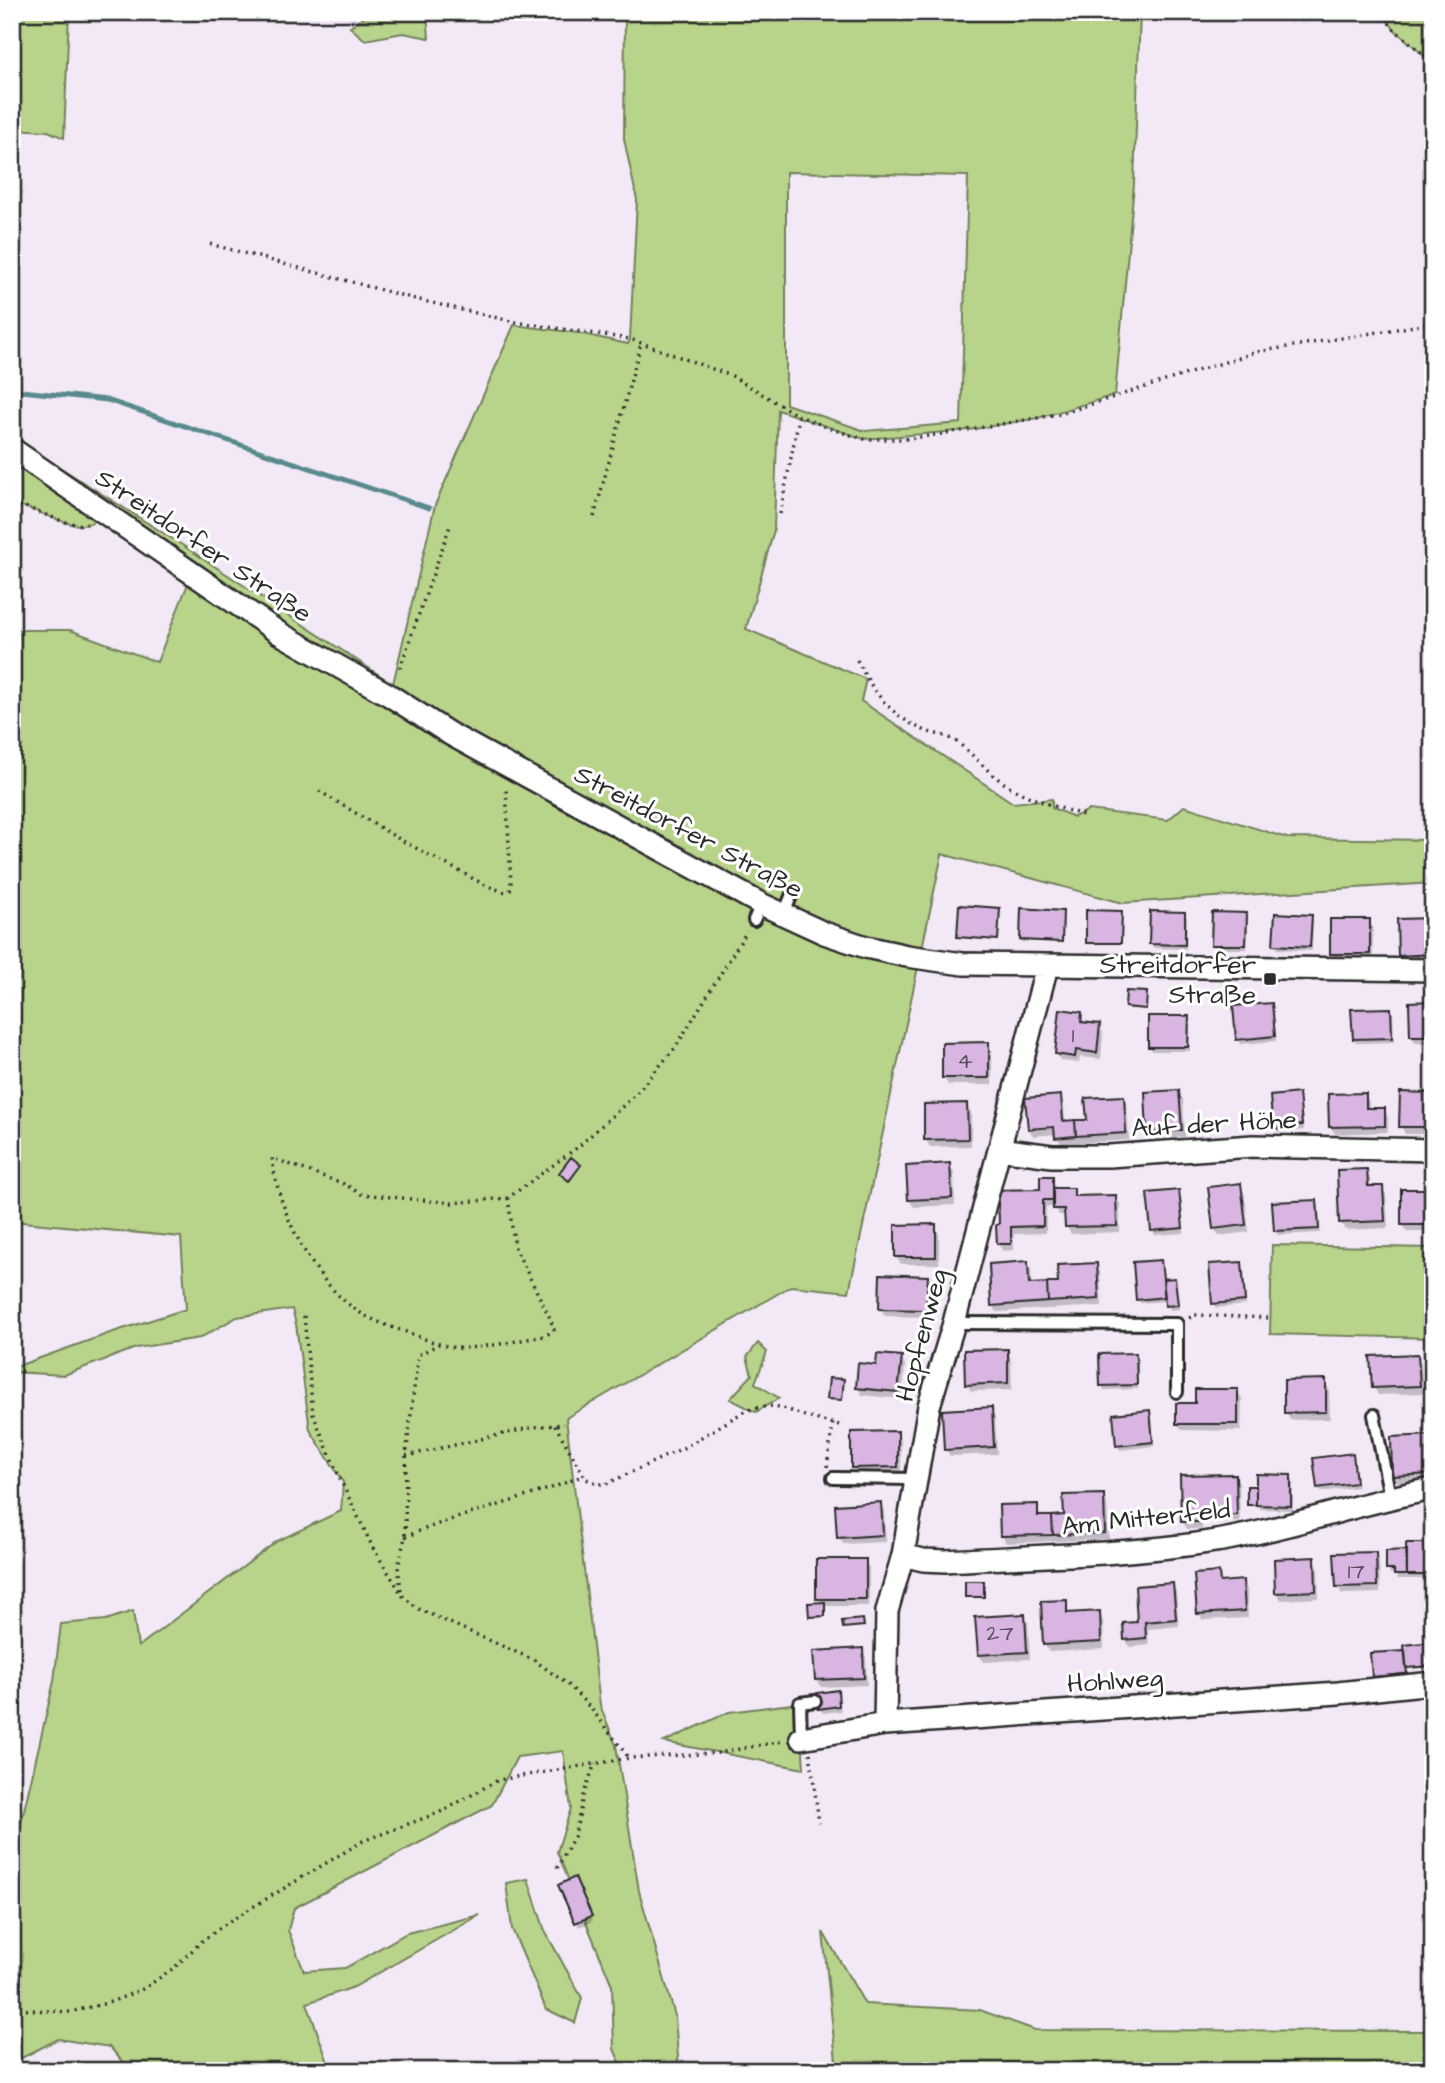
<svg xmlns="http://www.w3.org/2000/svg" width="1445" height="2083" viewBox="0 0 1445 2083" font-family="'Architects Daughter',sans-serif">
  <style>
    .green { fill: #b8d48b; stroke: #72805b; stroke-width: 2; fill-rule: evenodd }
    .shadow { fill: #0003 }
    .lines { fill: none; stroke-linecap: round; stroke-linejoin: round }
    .stream { stroke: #598a8d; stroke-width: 5 }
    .building { fill: #d8b6e1; stroke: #2b2b2b; stroke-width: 2 }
    .service-casing { stroke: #2b2b2b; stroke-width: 16 }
    .minor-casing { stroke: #2b2b2b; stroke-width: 26 }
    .path { stroke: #2b2b2b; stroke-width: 3.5; stroke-dasharray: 2 5; stroke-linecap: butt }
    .service { stroke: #fff; stroke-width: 10 }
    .minor { stroke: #fff; stroke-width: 21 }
    .poi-dot { fill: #2b2b2b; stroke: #fff; stroke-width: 2.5 }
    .labels { text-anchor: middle; stroke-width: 6; stroke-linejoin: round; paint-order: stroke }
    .number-label { font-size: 23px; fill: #564e58 }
    .street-label { font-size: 26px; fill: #2b2b2b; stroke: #fff }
    .poi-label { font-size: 26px; fill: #2b2b2b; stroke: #fff; text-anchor: end }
  </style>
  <rect width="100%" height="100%" fill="#f3e9f6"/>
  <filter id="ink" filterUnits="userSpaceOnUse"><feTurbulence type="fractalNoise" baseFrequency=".0143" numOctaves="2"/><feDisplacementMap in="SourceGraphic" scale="14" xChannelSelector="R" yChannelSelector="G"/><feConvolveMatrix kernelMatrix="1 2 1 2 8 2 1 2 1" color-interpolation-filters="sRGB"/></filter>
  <g filter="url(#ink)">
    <path class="green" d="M12 12H69L64 138 48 131 12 129Z
      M371 12H427L429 38 403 33 365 40 350 27Z
      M625 12H1140L1134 184 1115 395 1038 418 969 430 864 439 778 410 774 530 746 629 866 679 861 701 1013 803 1052 799V808L1074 817 1089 810 1168 820 1184 806 1287 838 1433 840V883L1123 903 942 854 849 1292 791 1286 566 1418 600 1705 616 1745 639 1891 675 2016 679 2071H624L614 2049 612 1985 557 1852 571 1808 563 1751 517 1757 492 1805 294 1908 288 1930 304 1971 345 1968 407 1933 480 1915 354 1987 307 2003 331 2071H130L110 2047 58 2039 12 2063V1980L21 1947 12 1946V1862L54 1681 61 1624 106 1620 133 1611 138 1647 277 1541 341 1511 343 1482 310 1430 296 1324 292 1309 237 1317 200 1338 136 1348 64 1375 12 1372V1368L110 1333 186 1309 181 1237 12 1221V630H70L157 662 189 581 98 519C93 522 88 525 82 525 63 526 34 507 12 504V437L190 550 393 684 435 505 514 325 578 333 628 344 630 339 637 200 624 139ZM786 172 968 176 961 423 865 431 786 404Z
      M1381 12H1433V81L1424 71 1428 59 1395 30Z
      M1272 1245 1433 1248V1338L1270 1334Z
      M758 1343 767 1352 755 1383 779 1398 756 1412 730 1399 752 1375 747 1357Z
      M800 1703 804 1769 664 1742 729 1712Z
      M528 1879 545 1931 582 1998 575 2023 546 2009 512 1929 506 1883Z
      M823 1932 865 2004 980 2010 1035 2030 1430 2031 1423 2071H837Z"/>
    <path class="shadow" d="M999 909 998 941 959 938V937Z
      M1062 912V943L1022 941 1021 940Z
      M1184 913 1187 918 1186 949 1154 948 1151 944Z
      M1121 914V944H1089L1088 942Z
      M1246 915 1248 919 1247 949H1216L1213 944Z
      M1311 916 1313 921 1312 951 1278 949 1275 945Z
      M1369 920 1373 928V961H1336L1332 954Z
      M1433 920V961L1404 962 1400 955Z
      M1146 994V1010L1127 1009 1126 1007Z
      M1433 1003V1043H1416L1411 1036Z
      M1271 1005 1274 1010 1276 1041 1240 1044 1238 1039Z
      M1390 1009 1393 1014 1394 1042 1357 1043 1354 1039Z
      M1081 1013 1085 1024 1099 1026 1103 1033 1101 1059 1080 1057 1079 1063 1061 1061 1056 1054Z
      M1187 1018 1190 1022V1051H1152L1150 1046Z
      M988 1044 992 1051V1085H948L944 1078Z
      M1178 1092 1183 1099 1185 1137 1153 1139 1149 1132Z
      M1433 1094V1134H1405L1401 1126Z
      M1298 1095 1300 1100 1304 1130 1278 1132 1275 1128Z
      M1365 1095 1369 1102V1110L1384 1109 1388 1117V1132L1335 1134 1330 1126Z
      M1060 1097 1064 1104 1065 1123 1088 1121 1123 1097 1127 1105 1129 1140 1061 1144 1056 1134 1033 1136 1029 1129Z
      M966 1105 971 1112V1146L930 1147 926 1140Z
      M949 1165 954 1173 955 1205 914 1207 909 1200Z
      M580 1166 571 1181 562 1175Z
      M1366 1170 1370 1178 1371 1188 1382 1187 1386 1195 1388 1228 1345 1230 1341 1223Z
      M1052 1178 1056 1190H1073L1077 1197 1115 1196 1120 1204V1232L1071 1234 1066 1226V1215H1059L1055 1207H1046V1233L1014 1234V1250L1003 1251 998 1244V1226L1042 1191Z
      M1240 1185 1244 1192 1249 1232 1219 1236 1214 1228Z
      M1433 1191V1232H1407L1403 1225Z
      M1178 1192 1181 1197 1184 1233 1155 1235 1153 1231Z
      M1316 1202 1319 1206 1320 1233 1278 1235 1275 1231Z
      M935 1226 939 1234V1264H901L896 1257Z
      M1160 1262 1164 1281 1174 1280 1177 1285 1179 1309 1170 1310 1167 1301 1140 1303 1138 1299Z
      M1027 1263 1031 1270 1032 1286 1060 1284 1096 1265 1100 1272 1102 1306 997 1312 993 1305Z
      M1241 1264 1244 1268 1246 1305 1216 1308 1214 1303Z
      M927 1278 931 1285 930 1317 885 1316 881 1308Z
      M1007 1350 1011 1358 1012 1390 971 1391 967 1384Z
      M1135 1355 1138 1359V1389L1104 1390 1102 1385Z
      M1417 1356 1421 1363 1423 1393 1378 1395 1374 1388Z
      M901 1358 905 1365 902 1399 862 1395 858 1388 877 1367Z
      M1325 1381 1329 1389 1330 1419 1290 1420 1286 1412Z
      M1237 1391 1242 1398 1241 1431 1182 1430 1177 1423 1197 1405Z
      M991 1409 995 1417 997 1454 950 1456 946 1449Z
      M1149 1412 1152 1417 1154 1446 1120 1450 1118 1445Z
      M897 1433 901 1440V1474L857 1475 853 1467Z
      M1433 1436V1481L1398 1483 1394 1476Z
      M1352 1455 1358 1487 1321 1492 1318 1487Z
      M1235 1475 1239 1483 1240 1522 1202 1523V1529H1187L1183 1522Z
      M1290 1477 1293 1481V1510L1260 1509 1258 1506H1250L1249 1505Z
      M1103 1495 1107 1503 1109 1539 1006 1543 1002 1536 1037 1506 1041 1518 1066 1517Z
      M880 1504 884 1511 886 1542 843 1544 839 1537Z
      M1433 1545V1579H1398L1395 1574H1390L1388 1569 1408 1552Z
      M1375 1554 1379 1561 1380 1593 1342 1594 1338 1587Z
      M1314 1559 1318 1566 1319 1598 1281 1600 1277 1592Z
      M865 1561 869 1568V1606H825V1618H811L821 1604 818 1599Z
      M1218 1574 1222 1583 1242 1582 1247 1589 1248 1618 1203 1620 1198 1613Z
      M1172 1585 1176 1592 1179 1626 1148 1629 1149 1645 1130 1647 1126 1640Z
      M1066 1602 1070 1615 1099 1613 1103 1621 1104 1649 1049 1652 1045 1645Z
      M1024 1616 1028 1623 1030 1659 984 1662 979 1655Z
      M1433 1644V1667L1408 1669 1404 1664 1405 1679 1376 1681 1374 1677 1407 1652Z
      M862 1650 866 1657 867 1685 821 1687 816 1679Z
      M837 1692 841 1711 823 1713 820 1708Z
      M576 1884 593 1921 579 1927 560 1886Z"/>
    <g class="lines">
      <path class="stream" d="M12 390 107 400 429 508"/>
    </g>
    <path class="building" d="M959 905 1000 908 998 940 957 937Z
      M1021 908 1063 911 1062 942 1020 940Z
      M1086 910 1122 911 1121 943H1086Z
      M1150 911 1185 912V945L1149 944Z
      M1212 912 1247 913 1246 945H1211Z
      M1275 913 1312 915 1310 947 1273 945Z
      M1433 918V954L1398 956 1397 919Z
      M1330 919H1370V954H1330Z
      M1126 991 1147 992 1146 1009 1125 1007Z
      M1433 1001V1036H1410L1409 1002Z
      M1272 1003 1275 1036 1236 1040 1233 1006Z
      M1391 1008 1392 1038 1353 1039 1351 1009Z
      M1060 1009 1082 1012 1081 1022 1100 1024 1097 1053 1076 1050 1075 1057 1055 1054Z
      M1148 1016H1189L1188 1047H1148Z
      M989 1042V1078H942V1043Z
      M1179 1090 1182 1130 1147 1133 1145 1092Z
      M1400 1092 1433 1093V1127H1399Z
      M1299 1093 1302 1125 1273 1129 1270 1096Z
      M1366 1093V1108H1385V1126L1329 1127 1328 1094Z
      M1061 1095 1063 1121 1075 1120 1076 1136 1055 1138 1054 1127 1028 1129 1025 1098Z
      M1124 1096 1126 1133 1076 1136 1075 1120H1087L1085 1098Z
      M967 1103 968 1139 924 1140V1104Z
      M571 1157 581 1165 569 1181 559 1173Z
      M950 1163 952 1198 908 1200 906 1166Z
      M1367 1169 1368 1186H1383L1385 1221 1339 1223 1337 1170Z
      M1040 1176H1053V1200H1043V1226L1011 1227V1244H997L996 1225 999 1224 998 1190 1040 1189Z
      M1241 1183 1246 1225 1213 1229 1208 1187Z
      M1053 1188H1074V1196L1116 1195 1117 1226 1065 1227 1064 1209H1053Z
      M1401 1189H1433V1225H1401Z
      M1179 1190 1183 1228 1151 1231 1147 1193Z
      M1317 1200 1319 1229 1274 1231 1272 1202Z
      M936 1224V1257H895V1225Z
      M1161 1260 1165 1297 1136 1300 1133 1262Z
      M1028 1261 1029 1284 1047 1283 1048 1302 991 1306 989 1264Z
      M1242 1262 1245 1301 1212 1304 1209 1264Z
      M1097 1263 1099 1299 1048 1302 1047 1283H1058L1057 1265Z
      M880 1274 928 1276 926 1310 879 1309Z
      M1175 1278 1178 1305 1165 1306 1163 1279Z
      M1008 1349V1383L965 1385 964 1350Z
      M1136 1353 1137 1385 1100 1386 1099 1354Z
      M877 1354 902 1356 898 1392 856 1388 858 1363 876 1365Z
      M1418 1354 1420 1386 1372 1388 1370 1356Z
      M829 1378 844 1379 842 1400 827 1399Z
      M1326 1379V1412L1284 1413V1380Z
      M1195 1389H1238V1424H1176V1403H1195Z
      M992 1407 994 1447 944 1450 942 1410Z
      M1150 1410 1153 1442 1116 1446 1113 1414Z
      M898 1431V1467L851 1468V1432Z
      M1433 1435V1474L1392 1476 1391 1437Z
      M1353 1453 1356 1483 1317 1488 1313 1458Z
      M1236 1474 1237 1515 1199 1516V1522H1181L1180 1475Z
      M1256 1474 1291 1475V1506L1256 1505Z
      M1247 1486H1256V1505H1247Z
      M1104 1494 1105 1533 1053 1535 1052 1516 1064 1515 1063 1495Z
      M881 1502 883 1535 837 1538 835 1505Z
      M1038 1504V1516H1052L1053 1535 1000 1536 999 1505Z
      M1406 1543H1433V1575H1407Z
      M1407 1550V1575H1394V1570H1386V1551Z
      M1376 1552 1377 1586 1336 1587 1334 1553Z
      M1315 1557 1316 1591 1275 1593 1274 1559Z
      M816 1559H866V1599H816Z
      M1219 1572 1220 1582 1243 1580 1245 1611 1197 1614 1194 1574Z
      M965 1581H984V1597H965Z
      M1173 1583 1176 1619 1145 1622 1146 1638 1124 1640 1123 1623 1137 1622 1135 1586Z
      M1067 1600V1613L1100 1611 1101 1642 1043 1645 1041 1601Z
      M825 1602V1616L809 1617 808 1603Z
      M1025 1614 1027 1652 978 1655 975 1617Z
      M863 1619 864 1626 843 1628 842 1621Z
      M1433 1642V1666L1406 1668 1404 1645Z
      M863 1648 864 1678 815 1680 813 1651Z
      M1405 1651 1407 1674 1372 1677 1370 1653Z
      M838 1690 839 1706 818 1709 817 1693Z
      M575 1877 592 1916 575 1923 558 1885Z"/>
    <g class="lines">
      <defs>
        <path id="service" d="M784 914 792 894
          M754 920 761 904
          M954 1323 1177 1324V1392
          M1374 1415 1390 1497
          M833 1478 916 1479
          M801 1738 800 1703 815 1701"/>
        <path id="minor" d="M12 449 279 633 389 695 450 734 761 904 824 933 866 947 907 956 963 964 1433 970
          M999 1149 1052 1156H1109L1253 1146 1433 1150
          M903 1555 923 1560 946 1561C1035 1556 1127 1555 1216 1541 1289 1529 1360 1502 1433 1489
          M885 1724 887 1611 903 1555 929 1406 954 1323 1047 966
          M801 1738 885 1724 1338 1693 1433 1683"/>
      </defs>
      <use href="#service" class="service-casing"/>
      <use href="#minor" class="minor-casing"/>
      <path class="path" d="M1380 12 1395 30 1433 62
        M210 244 415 299 515 322 630 339 732 376 797 415 831 429 864 439H906L949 433 1060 414 1257 352 1433 323
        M12 504C35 507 66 528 87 524
        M780 514 799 417
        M594 517 641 343
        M857 660C874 693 890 716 926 731 934 734 945 735 952 739 970 750 984 769 1001 781 1026 799 1058 807 1086 816
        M400 668 450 526
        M319 791 399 839 487 886 505 892 510 890 511 883 506 787
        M508 1198 515 1248 550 1318 554 1330 545 1336C518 1340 488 1348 460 1348 443 1347 425 1339 409 1333 392 1327 375 1322 359 1312 313 1282 278 1211 272 1158L344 1184 361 1194 452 1203 508 1198 578 1147 634 1096 675 1048 747 931
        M304 1316 313 1414 340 1479 373 1548 403 1596 417 1608 434 1616 534 1660 570 1686 593 1711 629 1758
        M1189 1318 1195 1315 1270 1318
        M555 1425 586 1479 604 1485 685 1447 745 1411C780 1401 779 1408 811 1418 820 1421 830 1422 839 1425
        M406 1456 534 1427 564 1424
        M827 1467 833 1423
        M405 1537C463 1512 525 1501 584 1475
        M401 1590 398 1567 405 1537 406 1456 418 1355 439 1344
        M810 1753 819 1823
        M557 1868 575 1835 583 1796 595 1763
        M12 2009 70 2012 111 2002 145 1988 175 1967 202 1941 231 1920 363 1841 443 1811 498 1780 629 1758 718 1753 783 1741"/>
      <use href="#service" class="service"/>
      <use href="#minor" class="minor"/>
    </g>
  </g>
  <rect class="poi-dot" x="1263" y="972" width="14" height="14" rx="3.5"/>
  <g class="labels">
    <g class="number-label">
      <text x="1073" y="1042">1</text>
      <text x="965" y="1068">4</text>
      <text x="1356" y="1578">17</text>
      <text x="1000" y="1640">27</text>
    </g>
    <g class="street-label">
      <text transform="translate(204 545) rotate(34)" y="9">Streitdorfer Straße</text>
      <text transform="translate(689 831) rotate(28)" y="9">Streitdorfer Straße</text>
      <text transform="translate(1214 1123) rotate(-3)" y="9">Auf der Höhe</text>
      <text transform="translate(921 1335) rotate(-75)" y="9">Hopfenweg</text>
      <text transform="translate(1146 1517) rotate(-6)" y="9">Am Mitterfeld</text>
      <text transform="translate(1115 1680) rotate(-4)" y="9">Hohlweg</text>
    </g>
    <g class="poi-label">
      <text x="1256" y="973">Streitdorfer<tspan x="1256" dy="30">Straße</tspan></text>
    </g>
  </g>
  <rect width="1445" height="2083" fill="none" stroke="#fff" stroke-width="42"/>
  <rect x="21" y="21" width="1403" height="2041" fill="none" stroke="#2b2b2b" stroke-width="2.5" filter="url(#ink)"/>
</svg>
